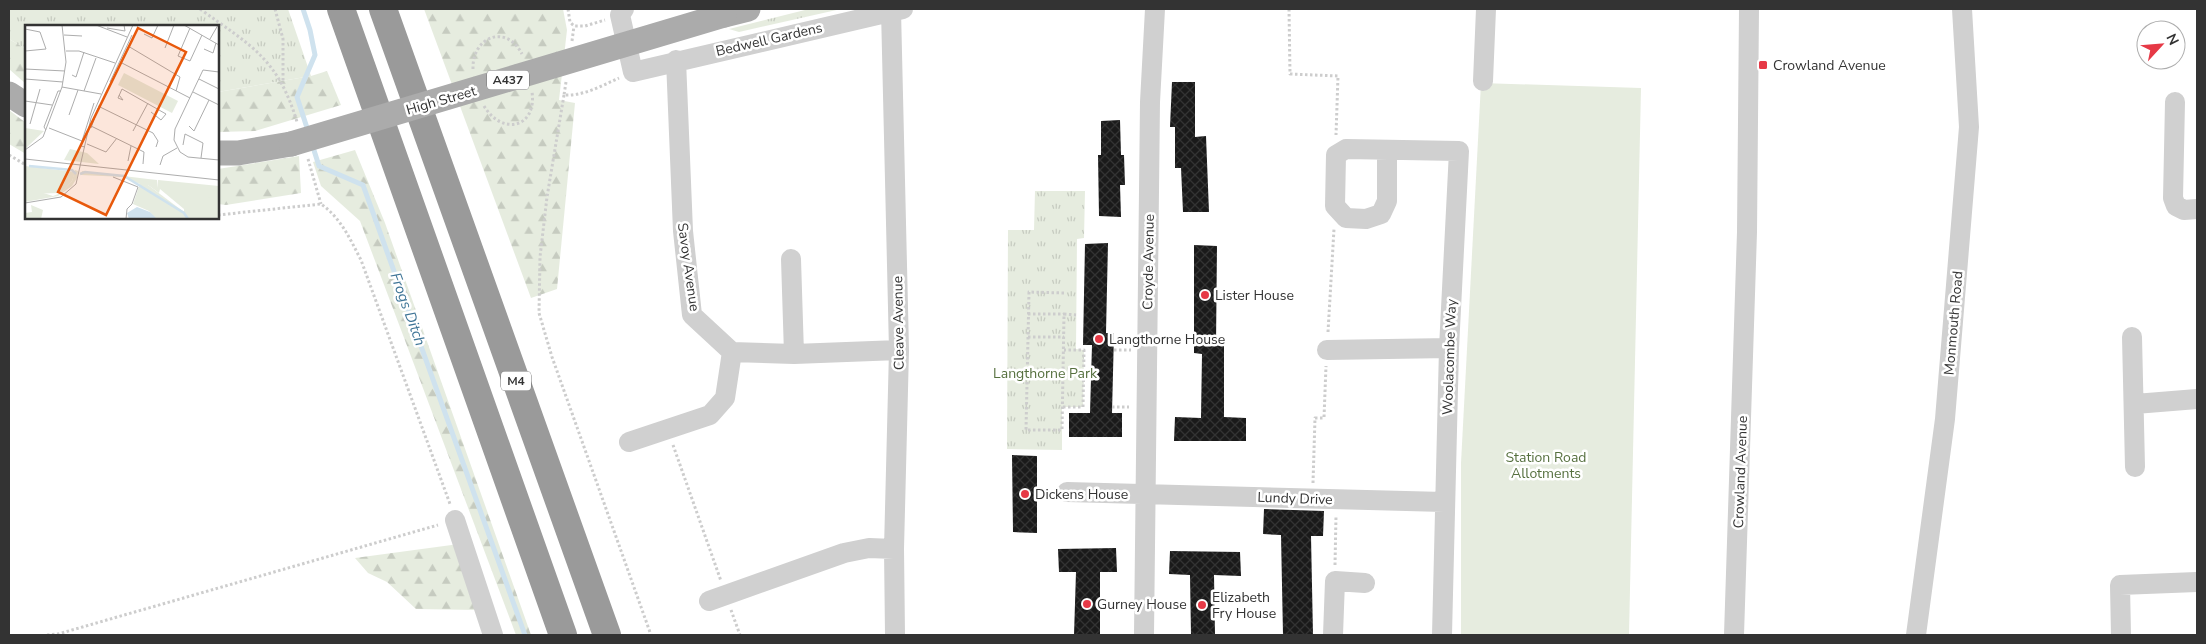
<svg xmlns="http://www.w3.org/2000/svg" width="2206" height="644" viewBox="0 0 2206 644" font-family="'Nunito Sans',sans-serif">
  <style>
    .grass { fill: url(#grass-tufts) }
    .forest { fill: url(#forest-firs) }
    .garden { fill: #e6ecdf }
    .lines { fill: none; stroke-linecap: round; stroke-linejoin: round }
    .stream { stroke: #cfe2ee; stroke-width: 5 }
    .building { fill: url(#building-cross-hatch) }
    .path { stroke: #cdcdcd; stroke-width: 3; stroke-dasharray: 2.5 2.5; stroke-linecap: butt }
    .minor { stroke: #d0d0d0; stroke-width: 20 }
    .major { stroke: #ababab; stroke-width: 25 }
    .highway { stroke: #9a9a9a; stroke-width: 28 }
    .major-bridge { stroke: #ababab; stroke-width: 25 }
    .poi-dot { fill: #e63946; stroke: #fff; stroke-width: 2 }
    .labels { text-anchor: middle; stroke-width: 5; stroke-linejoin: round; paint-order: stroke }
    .shield { fill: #fff; stroke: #707070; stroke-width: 1 }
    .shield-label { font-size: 12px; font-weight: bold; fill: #333 }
    .street-label { font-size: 14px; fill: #333; stroke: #fff }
    .poi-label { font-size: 14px; fill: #333; stroke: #fff; text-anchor: start }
    .park-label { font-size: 14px; fill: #56703f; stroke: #fff }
    .water-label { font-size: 15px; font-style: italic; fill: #3f7597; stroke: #fff }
    .inset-river { fill: none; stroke: #cfe2ee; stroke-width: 2.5 }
    .inset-road { fill: none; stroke: #adadad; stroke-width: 1 }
    .view { fill: #e8590c; fill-opacity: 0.15; stroke: #e8590c; stroke-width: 2.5 }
    .inset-edge { fill: none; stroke: #333; stroke-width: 2.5 }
  </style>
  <defs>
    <pattern id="grass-tufts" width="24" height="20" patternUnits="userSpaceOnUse" patternTransform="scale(1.25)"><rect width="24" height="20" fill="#e6ecdf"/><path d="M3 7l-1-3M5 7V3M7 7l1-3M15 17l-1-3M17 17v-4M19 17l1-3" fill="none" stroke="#c6cbc0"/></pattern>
    <pattern id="forest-firs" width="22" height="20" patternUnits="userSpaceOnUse" patternTransform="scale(1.25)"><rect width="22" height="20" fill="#e6ecdf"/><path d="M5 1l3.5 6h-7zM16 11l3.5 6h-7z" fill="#c6cbc0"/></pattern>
    <pattern id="building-cross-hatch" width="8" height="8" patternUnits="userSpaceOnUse" patternTransform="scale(1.25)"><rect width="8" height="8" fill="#1a1a1a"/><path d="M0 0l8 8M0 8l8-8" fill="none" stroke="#333"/></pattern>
  </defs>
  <rect width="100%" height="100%" fill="#fff"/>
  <path class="grass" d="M9 9H288L311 76 218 92V26H26V49L9 39Z
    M809 9H841L739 32 729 29Z
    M1035 191H1085L1084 238 1077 239 1076 349 1084 350 1083 407H1062V450L1007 449 1008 230H1034Z"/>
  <path class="forest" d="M424 9H563L567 30 559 100 575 103 557 289 531 298Z
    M9 39 26 49V84L9 69Z
    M327 71 341 105 255 131 218 132V92L311 76Z
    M9 110 26 123V154L9 144Z
    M355 150 385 223 531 635H516L360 221 321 186 313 162Z
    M299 156 301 193 226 205 218 204V169Z
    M459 544 478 610 416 609 387 582 368 573 355 558Z"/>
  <path class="garden" d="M1481 83 1641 88 1629 635H1461V463Z"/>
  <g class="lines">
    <path class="stream" d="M303 9 310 30 315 55 297 97 308 131
      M312 144 319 166 363 185 525 635"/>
  </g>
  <path class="building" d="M1172 82H1195V137L1206 136 1209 212H1183L1181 168H1175V127H1170Z
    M1120 120 1121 155H1124L1125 185H1120L1121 217 1099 216 1098 155H1101V121Z
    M1108 243 1106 333H1114L1112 413H1122V437H1069V413H1090L1092 345H1083L1085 244Z
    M1194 245 1217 246 1216 345 1224 346V417L1246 418V441H1174L1175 417 1201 418 1202 354 1194 353Z
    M1012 455 1037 456V533L1013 532Z
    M1264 509 1324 511 1323 536H1311L1313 635H1283L1281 535 1263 534Z
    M1116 548 1117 572H1100V635H1074L1076 572H1059L1058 549Z
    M1170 551 1240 552 1241 576 1214 575 1215 635H1191L1190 575 1169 574Z"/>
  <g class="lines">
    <path class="path" d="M200 9C250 45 278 58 297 122
      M275 9 283 39V84
      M568 9 570 22 574 26H585L605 20
      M1289 9 1290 74 1338 76 1336 135
      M572 41 574 26
      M473 69C472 37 506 23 522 54
      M566 82 564 95C584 96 601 86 619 78
      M564 95 547 197 540 257 539 313 552 357 651 635
      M484 106C502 136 537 128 532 92
      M9 155 26 165
      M308 159 321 204
      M218 215 321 204C341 218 350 239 361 260L450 504
      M1064 293 1029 292 1026 430H1062L1064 314 1076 315
      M1028 314H1064
      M1328 332 1334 229
      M1028 337H1064
      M1114 350H1131
      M1063 407H1083L1084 350H1064
      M1112 407H1129
      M673 445 721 581
      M1313 483 1315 418H1324L1326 366
      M1335 565 1336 516
      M731 610 740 635
      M47 635 58 634 438 525"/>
    <path class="minor" d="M624 9 620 15 633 72 903 9
      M891 10 899 350 894 549 895 635
      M676 60 683 231 692 315 732 352 794 354 899 350
      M1483 81 1486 9
      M2175 102 2173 198 2176 206 2184 210 2197 209
      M1387 150V201L1381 214 1366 219 1346 218 1335 206 1336 155 1346 149 1459 151 1449 348 1442 635
      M791 259 794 354
      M2132 337 2135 467
      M1327 350 1449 348
      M2135 404 2197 399
      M629 442 710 415 725 398 732 352
      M1067 492 1444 502
      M455 520 493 635
      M709 601 844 553 869 548 894 549
      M1144 635 1150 102 1155 9
      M1333 635 1335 581 1365 583
      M1734 635 1747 232 1749 9
      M1916 635 1945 419 1969 127 1962 9
      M2121 635 2120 585 2197 582"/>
    <path class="major" d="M724 15 748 9
      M9 94 26 105
      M218 153H238L291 144"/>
    <path class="highway" d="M341 9 563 635
      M383 9 607 635"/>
    <path class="major-bridge" d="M291 144 724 15"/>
  </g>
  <g class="poi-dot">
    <rect x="1758" y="60" width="10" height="10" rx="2.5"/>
    <circle cx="1205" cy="295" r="5"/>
    <circle cx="1099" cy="339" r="5"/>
    <circle cx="1025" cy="494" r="5"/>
    <circle cx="1087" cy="604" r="5"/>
    <circle cx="1202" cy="605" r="5"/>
  </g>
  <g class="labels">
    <g class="shield">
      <rect x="487" y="70.5" width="42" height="19" rx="4"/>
      <rect x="501" y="371.5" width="30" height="19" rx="4"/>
    </g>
    <g class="shield-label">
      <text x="508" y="84">A437</text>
      <text x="516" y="385">M4</text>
    </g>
    <g class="street-label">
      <text transform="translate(769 39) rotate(-13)" y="5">Bedwell Gardens</text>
      <text transform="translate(441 100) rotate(-16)" y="5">High Street</text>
      <text transform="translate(1148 262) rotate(-89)" y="5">Croyde Avenue</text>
      <text transform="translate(689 267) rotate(82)" y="5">Savoy Avenue</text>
      <text transform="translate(898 323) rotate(-91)" y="5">Cleave Avenue</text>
      <text transform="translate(1953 323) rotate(-85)" y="5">Monmouth Road</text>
      <text transform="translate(1449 357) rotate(-88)" y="5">Woolacombe Way</text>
      <text transform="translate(1740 472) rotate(-88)" y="5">Crowland Avenue</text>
      <text transform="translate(1295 498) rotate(2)" y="5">Lundy Drive</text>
    </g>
    <g class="poi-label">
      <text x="1773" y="70">Crowland Avenue</text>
      <text x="1215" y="300">Lister House</text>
      <text x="1109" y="344">Langthorne House</text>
      <text x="1035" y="499">Dickens House</text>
      <text x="1212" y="602">Elizabeth<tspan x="1212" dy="16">Fry House</tspan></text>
      <text x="1097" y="609">Gurney House</text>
    </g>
    <g class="park-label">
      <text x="1045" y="378">Langthorne Park</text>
      <text x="1546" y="462">Station Road<tspan x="1546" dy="16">Allotments</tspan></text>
    </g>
    <g class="water-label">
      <text transform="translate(408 309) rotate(70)" y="5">Frogs Ditch</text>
    </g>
  </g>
  <g transform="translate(25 25)">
    <rect width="194" height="194" fill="#fff"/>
    <path d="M0 103 19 106 0 124ZM0 141 50 147 47 156 36 168 0 169ZM123 154 132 155 133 163V155L194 161V194H131L124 186 108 179 115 159 159 188V184L135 164 134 168 123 160ZM6 180 18 185 16 194H0V188L7 187Z" fill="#e6ecdf"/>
    <path d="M45 124 62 128 74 139 39 135ZM50 145 53 146 52 153 47 161 33 171 0 177V169L9 165 28 171 36 168 47 156ZM57 146 123 154V160L159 187 174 174 194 171V194H158L156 187 125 166 118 163 112 168 115 159 99 152 56 150Z" fill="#e6ecdf"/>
    <path d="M99 48 153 76 147 88 93 60Z" fill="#e6ecdf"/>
    <path d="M112 182 125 187 131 193 104 194 102 188Z" fill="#cfe2ee"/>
    <path class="inset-river" d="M4 141 47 145 51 149M55 149 60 147 99 151 159 188 163 194"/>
    <path class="inset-road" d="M71 0 102 12M159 0 194 20M82 3 100 6 99 0M165 3 153 31 165 36 177 10M0 4 15 7 21 24 0 26M119 9 127 13 133 0M39 10 57 11M185 14 193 0M103 21 155 52 151 66M140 23 149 0M179 24 188 28 191 18M41 26H54L90 38M95 37 165 73M0 44 40 46M194 47 178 45 150 104 149 115 155 127 163 132 194 135M47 50 51 52 59 27M0 54 38 57M174 54 194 64M85 57 107 10M37 62 76 69M59 66 71 33M168 67 194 80M94 70 98 75 93 73 97 64 141 89 136 95 126 87M0 76 27 80M73 81 128 108 133 116 131 122M44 90 53 65M5 99 15 64M66 101 119 127 118 139M164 101 169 106 184 75M24 103 57 116M66 103 73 83M21 105 19 102 33 66H36M108 106 123 78M62 119 81 127 92 113M158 120 160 109 178 118 176 133M60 122 56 121 57 116 69 78M0 125 18 112 37 62 41 37 37 0M0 134 194 155M103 136 106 121M135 140 138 131 152 123M88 152 113 162 107 179 102 184 101 194M0 178 36 172 51 159 66 93 108 0"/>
    <path class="view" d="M113 3 161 27 81 190 33 167Z"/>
    <rect width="194" height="194" class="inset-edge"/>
  </g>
  <rect width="2206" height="644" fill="none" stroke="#333333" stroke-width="20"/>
  <g transform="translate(2161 45) rotate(64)"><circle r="24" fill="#ffffff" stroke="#adadad"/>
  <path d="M0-4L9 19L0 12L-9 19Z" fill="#e63946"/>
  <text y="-8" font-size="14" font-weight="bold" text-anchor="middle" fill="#333333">N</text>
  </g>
</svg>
